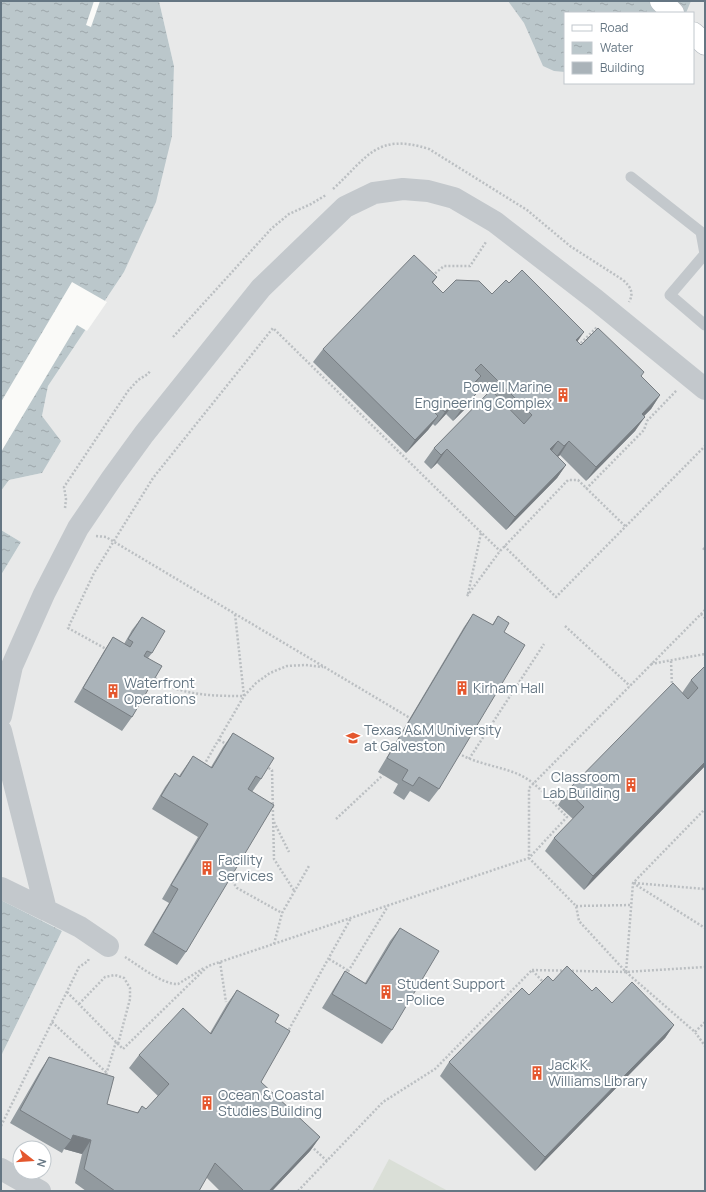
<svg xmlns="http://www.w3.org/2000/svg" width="706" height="1192" viewBox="0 0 706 1192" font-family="Manrope,sans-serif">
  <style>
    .built { fill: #e8e9e9; fill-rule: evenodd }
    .green { fill: #dadfd7 }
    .water { fill: url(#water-ripples) }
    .pier { fill: #fafaf8 }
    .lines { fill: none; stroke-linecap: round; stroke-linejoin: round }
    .secondary-casing { stroke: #b3babf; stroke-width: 23 }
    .path { stroke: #bbbfc2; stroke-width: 2.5; stroke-dasharray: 2 2; stroke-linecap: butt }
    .lane { stroke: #c3c8cc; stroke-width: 11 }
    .street { stroke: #c3c8cc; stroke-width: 22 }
    .secondary { stroke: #fff; stroke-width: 22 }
    .wall { fill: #929a9f }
    .shaded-wall { fill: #777d82 }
    .building { fill: #aab3b9; stroke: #777d82 }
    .labels { text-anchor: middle; stroke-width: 4; stroke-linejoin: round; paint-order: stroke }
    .poi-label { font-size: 14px; fill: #657683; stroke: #fff; text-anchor: start }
  </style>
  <defs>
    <pattern id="water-ripples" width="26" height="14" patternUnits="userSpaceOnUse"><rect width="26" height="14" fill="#bbc7cb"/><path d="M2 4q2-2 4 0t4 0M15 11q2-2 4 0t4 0" fill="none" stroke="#9ca6aa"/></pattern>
  </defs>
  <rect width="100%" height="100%" fill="#fafaf8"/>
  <path class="built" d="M159 1H705V1191H1V1056L62 931 1 900V575L21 542 1 530V491L9 480 42 473V416L48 386 124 272 172 136 174 66ZM565 13H693V83H565ZM20 1148H44V1172H20Z"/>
  <path class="green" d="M389 1159 448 1191H372Z"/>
  <path class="water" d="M1 1H159L174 66 172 136 156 202 124 272 48 386 42 416 61 441 42 473 9 480 1 491Z
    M508 1H691L686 13H565V72L554 71 543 66 524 23Z
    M1 530 21 542 1 575Z
    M1 900 62 931 1 1056Z"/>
  <path class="pier" d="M94 1H100L91 27 86 25Z
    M72 282 107 302 87 331 77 325 1 452V402Z"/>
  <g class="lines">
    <defs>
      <path id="secondary" d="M661 1 673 13
        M693 33 705 44"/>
    </defs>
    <use href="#secondary" class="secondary-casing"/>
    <path class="path" d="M333 189C367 158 376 132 429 149L527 210 570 246 623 280C631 287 634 293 629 302
      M432 276 444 266H470L486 242
      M173 337 271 229 289 214 311 204 326 195
      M578 346 597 327
      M586 489 644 430 647 421 677 390
      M65 508 66 499 64 487 128 391 138 380 148 374 150 371
      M96 536 106 537 410 718
      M504 546 556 597 705 446
      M703 548 705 550
      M468 594 481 533
      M467 596 500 551 568 480H578L626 527
      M705 610 529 788V858L576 906 579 921 626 972 695 1032 705 1046
      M701 614 705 618
      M565 626 630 686
      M108 650 68 628 94 573 153 478 273 328 500 551
      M671 661 672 686
      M651 664 705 654
      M152 676C161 682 170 688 180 690 201 696 223 696 244 696L235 614
      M219 740 228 745
      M469 759 544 644
      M204 765 244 696 256 683 270 673 287 666 305 665 323 667
      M265 766 272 770 274 859 295 892
      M336 819 383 775
      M274 822 289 852
      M232 881 237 888 282 913
      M633 883 705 928
      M634 883 705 889
      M576 906 631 905
      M274 944 282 913 309 866
      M125 957C138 965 163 985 178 984L204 968
      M329 959 349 971
      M220 962 226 1002
      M532 970 626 972 705 967
      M626 972 633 883 705 809
      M346 975 388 906
      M67 992 123 1049 208 966 529 858 567 817C554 804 538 784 522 776 502 766 478 765 458 753
      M79 1004 105 977 115 975 124 978 130 988V999L118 1044
      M52 1022 107 1073
      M695 1032 705 1022
      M287 1033 351 918
      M105 1078 116 1042
      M1 1126 79 967 88 961 89 958
      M311 1146 327 1161
      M298 1191 383 1102 435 1069 532 970 545 984"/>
    <path class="lane" d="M631 177 701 232 705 254
      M705 254 670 295 705 325"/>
    <path class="street" d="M1 716 12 666 44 594 78 528 112 478 144 434 261 288 345 207 374 193 403 189 428 191 454 198 495 222 596 300 705 389
      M1 731 46 910 80 927 108 946
      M1 888 46 910
      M1 1169 40 1191"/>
    <use href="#secondary" class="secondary"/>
  </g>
  <path class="wall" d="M437 277 433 283 443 293 492 294 577 341 581 345 641 376 660 395 651 409 644 416 635 431 586 481 560 455 558 457 566 465 557 478 506 530 437 463 431 469 424 462 434 448 487 394 476 382 471 389 466 408 453 421 446 414 435 426 433 424 428 430 406 453 313 362 323 349Z
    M473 614 492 625 498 616 504 632 439 789 429 802 410 791 404 800 393 793 398 784 378 772 464 627Z
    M142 617 152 653 148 658 132 717 122 731 74 702 104 651 113 637 124 644 132 630Z
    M705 666V766L584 890 545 851 554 838 573 819 558 805 567 791 682 693 691 680Z
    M233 733 261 779 252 792 186 952 177 965 144 945 169 903 162 899 198 837 152 809 165 787 175 773 179 776 193 756 211 767 223 747Z
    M400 928 392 1030 382 1044 322 1008 336 985 345 971 365 983 390 941Z
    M553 981 592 991 612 1003 674 1025 665 1038 535 1171 440 1076 449 1062 529 995Z
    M237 990 275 1022 261 1082 320 1137 310 1151 272 1191H220L206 1177 199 1191H86L75 1183 82 1154 64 1149 62 1153 10 1123 40 1071 49 1057 107 1104 137 1113 142 1106 146 1109 158 1096 129 1068 139 1055 210 1033 227 1004Z"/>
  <path class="shaded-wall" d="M584 332 575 345 576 340Z
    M481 376 471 389 469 388Z
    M476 394 466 408 453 421 463 407Z
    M660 395 651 409 632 428 642 414Z
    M456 401 446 414 435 426 445 412Z
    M438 416 428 430 406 453 415 440Z
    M645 417 635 431 586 481 596 467Z
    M558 441 549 455 550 449Z
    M569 441 560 455 554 460 564 446Z
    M447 449 437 463 431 469 441 455Z
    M566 465 557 478 506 530 515 517Z
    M705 762V766L584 890 593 876Z
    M674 1025 665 1038 535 1171 545 1157Z
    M73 1135 91 1140 82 1154 64 1149 71 1140Z
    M320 1137 310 1151 272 1191H269Z"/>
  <path class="building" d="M414 255 437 277 432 282 443 293 456 280 479 281 492 294 506 280 509 283 522 270 584 332 576 340 581 345 598 328 644 372 641 376 660 395 642 414 645 417 596 467 569 441 564 446 558 441 550 449 566 465 515 517 447 449 441 455 434 448 491 390 524 424 532 415 481 364 475 370 481 376 469 388 476 394 463 407 456 401 445 412 439 407 434 412 438 416 415 440 323 349Z
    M473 614 493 625 498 616 509 623 504 632 525 645 439 789 419 777 413 786 402 780 408 770 387 758Z
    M142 617 165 631 152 653 147 651 144 656 162 666 132 717 83 688 113 637 130 647 133 642 128 639Z
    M705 666V762L593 876 554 838 584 807 567 791 673 683 688 699 698 688 691 680Z
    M233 733 274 758 261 779 256 776 248 789 274 805 186 952 153 932 178 889 171 885 208 824 161 796 175 773 180 777 193 756 212 768Z
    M400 928 439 951 392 1030 332 994 345 971 366 984Z
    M567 966 592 991 596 987 612 1003 632 982 674 1025 545 1157 449 1062 522 988 529 995 548 976 553 981Z
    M237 990 279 1015 275 1022 290 1031 261 1082 320 1137 269 1191H244L215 1163 199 1191H115L84 1169 91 1140 73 1135 71 1140 20 1110 49 1057 114 1077 107 1104 138 1113 142 1106 146 1109 169 1084 139 1055 183 1008 211 1034Z"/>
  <defs>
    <symbol id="building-bare" viewBox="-9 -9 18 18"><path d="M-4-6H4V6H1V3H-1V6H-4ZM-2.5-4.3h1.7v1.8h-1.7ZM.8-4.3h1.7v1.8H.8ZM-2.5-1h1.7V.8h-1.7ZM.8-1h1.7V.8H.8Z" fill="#e4572e" stroke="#fff" stroke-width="2.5" paint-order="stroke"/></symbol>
    <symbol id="university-bare" viewBox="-9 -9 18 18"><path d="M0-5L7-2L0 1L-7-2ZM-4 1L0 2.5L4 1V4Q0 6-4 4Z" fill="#e4572e" stroke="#fff" stroke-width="2.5" paint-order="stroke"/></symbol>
  </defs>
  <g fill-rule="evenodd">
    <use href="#building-bare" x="553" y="385" width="20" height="20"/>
    <use href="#building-bare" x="452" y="678" width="20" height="20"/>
    <use href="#building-bare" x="103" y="681" width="20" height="20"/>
    <use href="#university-bare" x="343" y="728" width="20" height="20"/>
    <use href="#building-bare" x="621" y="775" width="20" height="20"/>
    <use href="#building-bare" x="197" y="858" width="20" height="20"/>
    <use href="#building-bare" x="376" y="982" width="20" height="20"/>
    <use href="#building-bare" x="527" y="1063" width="20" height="20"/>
    <use href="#building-bare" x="197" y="1093" width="20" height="20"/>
  </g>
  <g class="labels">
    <g class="poi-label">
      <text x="552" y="392" text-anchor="end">Powell Marine<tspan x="552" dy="16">Engineering Complex</tspan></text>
      <text x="124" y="688">Waterfront<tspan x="124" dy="16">Operations</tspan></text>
      <text x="473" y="693">Kirham Hall</text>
      <text x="364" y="735">Texas A&amp;M University<tspan x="364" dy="16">at Galveston</tspan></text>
      <text x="620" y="782" text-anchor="end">Classroom<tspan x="620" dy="16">Lab Building</tspan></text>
      <text x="218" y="865">Facility<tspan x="218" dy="16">Services</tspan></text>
      <text x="397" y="989">Student Support<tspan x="397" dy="16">- Police</tspan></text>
      <text x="548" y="1070">Jack K.<tspan x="548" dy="16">Williams Library</tspan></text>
      <text x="218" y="1100">Ocean &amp; Coastal<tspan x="218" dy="16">Studies Building</tspan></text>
    </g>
  </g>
  <rect width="706" height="1192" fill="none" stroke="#657683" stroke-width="4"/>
  <rect x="564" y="12" width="130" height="72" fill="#ffffff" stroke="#c1c8cd"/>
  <rect x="572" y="25" width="20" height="6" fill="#ffffff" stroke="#c1c8cd"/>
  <text x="600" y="32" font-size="12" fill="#657683">Road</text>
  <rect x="572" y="42" width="20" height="12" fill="url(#water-ripples)" stroke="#c1c8cd"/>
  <text x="600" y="52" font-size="12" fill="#657683">Water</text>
  <rect x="572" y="62" width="20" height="12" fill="#aab3b9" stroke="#c1c8cd"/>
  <text x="600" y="72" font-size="12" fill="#657683">Building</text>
  <g transform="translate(32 1160) rotate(107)"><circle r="19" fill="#ffffff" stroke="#c1c8cd"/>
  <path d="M0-3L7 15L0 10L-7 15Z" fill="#e4572e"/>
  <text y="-6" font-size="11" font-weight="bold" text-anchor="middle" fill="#657683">N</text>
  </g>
</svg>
